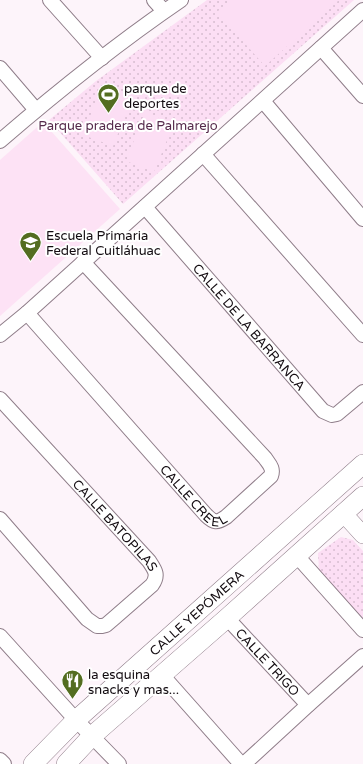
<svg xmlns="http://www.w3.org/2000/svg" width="363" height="764" viewBox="0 0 363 764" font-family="'Varela Round',sans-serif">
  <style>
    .built { fill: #fde2f5 }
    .park { fill: url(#park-dots) }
    .pitch { fill: #fcdef4 }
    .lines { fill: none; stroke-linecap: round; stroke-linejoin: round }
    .minor-casing { stroke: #8f7d89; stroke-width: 16 }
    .tertiary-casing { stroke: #8f7d89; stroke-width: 18 }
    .secondary-casing { stroke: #8f7d89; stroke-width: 20 }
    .minor { stroke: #fff; stroke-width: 14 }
    .tertiary { stroke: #fff; stroke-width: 17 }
    .secondary { stroke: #fff; stroke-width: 19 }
    .labels { text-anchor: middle; stroke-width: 4; stroke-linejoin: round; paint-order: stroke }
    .poi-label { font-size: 13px; fill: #130c11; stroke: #fff; text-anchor: start }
    .park-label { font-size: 13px; fill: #562b4c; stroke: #fff }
    .street-label { font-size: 13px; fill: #130c11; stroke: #fff }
  </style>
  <defs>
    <pattern id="park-dots" width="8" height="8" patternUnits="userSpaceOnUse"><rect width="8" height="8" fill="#fcdef4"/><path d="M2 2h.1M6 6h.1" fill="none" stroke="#d7bdd0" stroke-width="1.8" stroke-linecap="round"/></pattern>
  </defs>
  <rect width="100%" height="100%" fill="#fdf4fa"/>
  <path class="built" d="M43 122 120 209 0 316V160Z"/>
  <path class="park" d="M207 0H354L123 204 49 120 96 81Z
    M341 537 353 540 363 551V618L319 570 318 553Z"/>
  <path class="pitch" d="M230 0H339L265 66 217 12Z
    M102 85 133 96 113 146 83 135Z
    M145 112 174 123 154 172 126 161Z"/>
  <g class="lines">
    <defs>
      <g id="minor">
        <path d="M50 0 102 58"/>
        <path d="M154 0 164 11"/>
        <path d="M321 48 363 96"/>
        <path d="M0 68 36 110"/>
        <path d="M263 101 363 219"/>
        <path d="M0 141C58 91 118 43 181 0"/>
        <path d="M203 154 363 335"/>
        <path id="s1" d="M145 207 323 411 332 415 337 414 363 392"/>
        <path id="s2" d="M27 313 206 515C214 523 217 523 226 517L271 476C274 468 269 464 265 458L83 262"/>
        <path d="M0 335 27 313C139 212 251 111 363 10"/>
        <path id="s3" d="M0 399 149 561C155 570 159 575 152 585L113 619 106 625 102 626H97L87 619 0 519"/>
        <path d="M297 556 363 630"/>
        <path id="s4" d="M227 618 308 705"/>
        <path d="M0 636 76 720 119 764"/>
        <path d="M162 675 241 764"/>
        <path d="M0 760 4 764"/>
        <path d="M244 764 308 705 363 656"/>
      </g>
      <path id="tertiary" d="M343 513 363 535"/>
      <g id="secondary">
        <path id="s5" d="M33 764 76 720 363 464"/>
        <path d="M66 764 92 736 227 618 363 496"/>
      </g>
    </defs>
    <use href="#minor" class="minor-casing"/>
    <use href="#tertiary" class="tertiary-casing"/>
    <use href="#secondary" class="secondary-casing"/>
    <use href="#minor" class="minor"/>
    <use href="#tertiary" class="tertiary"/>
    <use href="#secondary" class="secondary"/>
  </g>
  <defs>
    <symbol id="stadium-pin" viewBox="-11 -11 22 30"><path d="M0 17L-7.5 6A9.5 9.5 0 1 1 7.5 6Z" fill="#536d20" stroke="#fff"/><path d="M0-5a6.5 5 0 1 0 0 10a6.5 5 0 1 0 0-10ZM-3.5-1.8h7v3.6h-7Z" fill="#fff"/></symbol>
    <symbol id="school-pin" viewBox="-11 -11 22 30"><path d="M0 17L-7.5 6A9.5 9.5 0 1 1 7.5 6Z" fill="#536d20" stroke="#fff"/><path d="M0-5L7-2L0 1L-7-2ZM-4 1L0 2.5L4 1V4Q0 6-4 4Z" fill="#fff"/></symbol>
    <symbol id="restaurant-pin" viewBox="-11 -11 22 30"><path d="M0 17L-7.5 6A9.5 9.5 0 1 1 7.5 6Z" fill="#536d20" stroke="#fff"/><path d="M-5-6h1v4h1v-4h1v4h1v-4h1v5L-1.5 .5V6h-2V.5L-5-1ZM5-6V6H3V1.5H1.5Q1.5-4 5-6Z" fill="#fff"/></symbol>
  </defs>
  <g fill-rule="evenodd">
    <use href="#stadium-pin" x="96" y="82" width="25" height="34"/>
    <use href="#school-pin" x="18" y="230" width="25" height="34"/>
    <use href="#restaurant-pin" x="60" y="668" width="25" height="34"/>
  </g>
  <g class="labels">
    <g class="poi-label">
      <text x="124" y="93">parque de<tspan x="124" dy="15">deportes</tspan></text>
      <text x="46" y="240">Escuela Primaria<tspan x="46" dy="15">Federal Cuitláhuac</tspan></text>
      <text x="88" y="679">la esquina<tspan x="88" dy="15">snacks y mas...</tspan></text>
    </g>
    <g class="park-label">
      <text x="128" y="130">Parque pradera de Palmarejo</text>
    </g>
    <g class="street-label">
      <text dy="5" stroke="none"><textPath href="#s1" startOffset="159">CALLE DE LA BARRANCA</textPath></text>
      <text dy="5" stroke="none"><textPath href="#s2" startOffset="249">CALLE CREEL</textPath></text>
      <text dy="5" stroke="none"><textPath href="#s3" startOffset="171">CALLE BATOPILAS</textPath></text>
      <text dy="5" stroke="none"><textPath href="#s5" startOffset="223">CALLE YEPÓMERA</textPath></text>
      <text dy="5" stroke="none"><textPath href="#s4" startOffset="60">CALLE TRIGO</textPath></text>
    </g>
  </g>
</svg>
